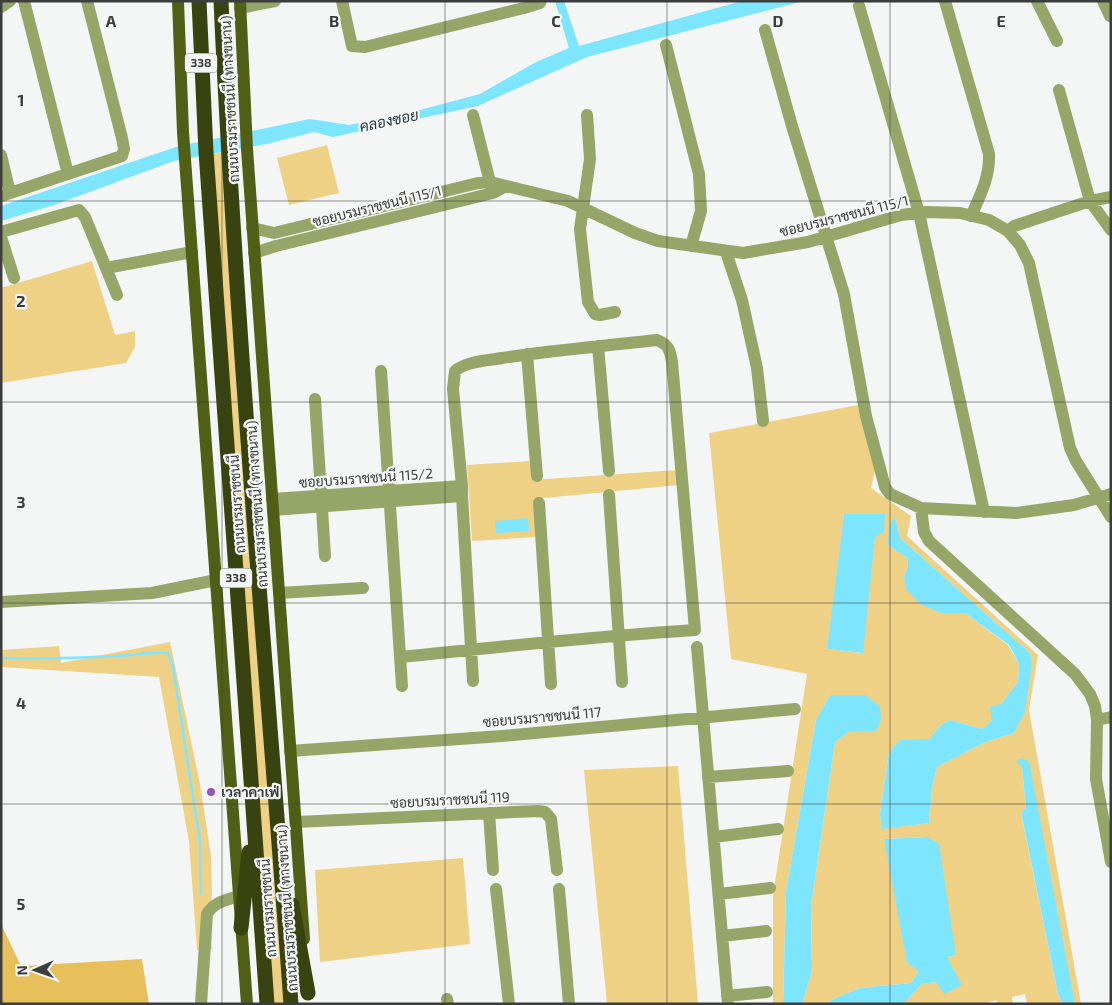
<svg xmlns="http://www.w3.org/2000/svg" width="1112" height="1005" viewBox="0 0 1112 1005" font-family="'Exo 2',Sarabun,sans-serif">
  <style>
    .green { fill: #efd186; fill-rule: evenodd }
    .forest { fill: #e8c05b }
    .water { fill: #7ee5ff }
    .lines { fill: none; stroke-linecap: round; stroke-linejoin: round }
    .stream { stroke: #7ee5ff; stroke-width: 2.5 }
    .minor { stroke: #96a669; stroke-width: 12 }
    .major { stroke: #505e16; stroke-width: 12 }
    .highway { stroke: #39430f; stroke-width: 15 }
    .grid { fill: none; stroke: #3c3d3c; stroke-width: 1; stroke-opacity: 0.55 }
    .poi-dot { fill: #9c51c3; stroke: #f3f6f4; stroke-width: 2 }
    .labels { text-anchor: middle; stroke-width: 4.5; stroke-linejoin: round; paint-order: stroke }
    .shield { fill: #f3f6f4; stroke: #737473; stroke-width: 1 }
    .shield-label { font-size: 12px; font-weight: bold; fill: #3c3d3c }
    .street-label { font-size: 14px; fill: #3c3d3c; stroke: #f3f6f4 }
    .poi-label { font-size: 14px; font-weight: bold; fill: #3c3d3c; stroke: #f3f6f4; text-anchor: start }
    .water-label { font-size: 15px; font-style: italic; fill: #233b41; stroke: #f3f6f4 }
    .grid-label { font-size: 16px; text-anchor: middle; font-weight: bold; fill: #3c3d3c; stroke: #f3f6f4; stroke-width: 4.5; stroke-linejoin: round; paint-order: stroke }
  </style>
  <rect width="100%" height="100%" fill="#f3f6f4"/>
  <path class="green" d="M327 145 339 193 289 205 277 158Z
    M223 152 284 1004H273L210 155Z
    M92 261 115 335 135 331V347L126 363 1 383V288Z
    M858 405 875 470 871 488 911 516 907 536 1038 655 1029 710 1081 1004H1075L1022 767 1026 808 1021 813 1058 994 1063 1004H1027L1025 994 1012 997 1013 1004H997L996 1000 984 1004H899L904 1003 922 984 936 982 947 957 956 955 927 837 884 839 919 971 911 983 860 988 831 1000 828 1004H802L812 971 811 906 835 742 850 731H876L830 695 816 720 786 891 783 1004H773V895L807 674 731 659 709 433ZM844 514 884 532 875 536 862 653 828 649ZM895 517 900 538 1030 653 1014 733 983 743 937 767 932 788 929 823 882 828 880 814 889 752 929 739 941 725 950 720 982 729 992 720 1001 704 1018 682 1019 664 1008 645 965 613H941L904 577 908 566 907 558 888 545Z
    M531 461 532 480 677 470 679 485 534 499 536 537 472 541 467 465Z
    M170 642 200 784 211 856 212 892 210 922 212 949 197 950 189 841 159 677 1 667V650L59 646 61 663Z
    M678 766 698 1004H607L584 770Z
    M463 858 470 944 320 962 315 870Z"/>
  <path class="forest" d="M1 924 21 966 142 959 149 1004H1Z"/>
  <path class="water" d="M555 1H564L579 46 742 1H804L587 57 478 106 333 137 314 132 266 144 174 161 54 205 1 221V206L179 146 310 119 349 125 401 115 480 94 536 62 569 48Z
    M844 514H885L884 532 875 537 863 653 827 649Z
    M895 516 900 538 1030 653 1032 663 1025 712 1014 733 983 743 937 767 932 788 929 823 882 829 880 814 889 752 900 740 929 739 941 725 950 720 982 729 992 720 990 707 1001 704 1018 682 1019 664 1009 645 965 613H941L920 604 906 589 904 577 908 566 907 558 888 545 889 526Z
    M528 518 529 531 496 533 495 521Z
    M830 695H865L880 706 881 720 876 731H850L835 742 811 906 812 971 802 1004H783L786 891 816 720Z
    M1019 758 1029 761 1075 1004H1063L1058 994 1021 812 1026 808 1022 767 1017 763Z
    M927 837 939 844 956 955 947 957 962 985 944 994 936 982 922 984 904 1003 899 1004H828L831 1000 860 988 911 983 919 971 907 963 884 839Z"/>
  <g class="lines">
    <path class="stream" d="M1 658C40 659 79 658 118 656 135 655 151 652 168 653L173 667 200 841 201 894"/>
    <path class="minor" d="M24 1 68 174
      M342 1 352 46 365 47 524 8 540 3
      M945 1 989 154C990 177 980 196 971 216
      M1037 1 1057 41
      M1103 1 1110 16
      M859 6 919 213 984 512
      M1 7 10 1
      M240 8 275 1
      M765 30 792 126 844 294 866 416 885 487 890 494 921 508 1016 513 1074 505 1111 494
      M666 45 699 174 701 211 691 246
      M1059 90 1090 201 1111 230
      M473 115 492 190
      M587 115 590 159 580 229 588 302 595 314 600 315 615 312
      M1 155 10 193
      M1 196 122 156 124 149 122 138 87 1
      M252 228 274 233 478 183 490 182 568 201 635 233 658 241 743 253 808 242 901 215 926 212 960 213 989 220 1008 231 1020 245 1029 263 1070 448 1076 461 1111 517
      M1008 231 1014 226 1090 201 1111 197
      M1 232 79 210 85 217 106 268 192 252
      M1 237 14 278
      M726 252 742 300 757 368 763 421
      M254 253 276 246 493 193 506 186
      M106 268 117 295
      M598 346 609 471
      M527 354 537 476
      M381 371 402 686
      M315 399 325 556
      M609 495 622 682
      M272 499 462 486
      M539 503 551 684
      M921 508 924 532 929 541 1075 674 1090 694 1095 706 1097 720 1096 779 1111 862
      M273 510 462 496
      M279 593 363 588
      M1 602 152 593 216 580
      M697 647 728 1004
      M401 657C499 647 597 636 695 630L672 362C670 350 669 345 657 340 605 346 553 350 502 358 486 361 467 361 455 371L453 389 462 486V496L473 681
      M1097 720 1111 717
      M290 751 502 736 795 709
      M708 777 788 771
      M489 813 493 870
      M296 822 538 811 545 812 551 819 557 870
      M714 837 778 829
      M496 889 509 1004
      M559 889 569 1004
      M719 894 770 888
      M722 936 766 931
      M727 996 767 992
      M447 999 448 1004
      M201 1004 207 914C214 902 226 900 239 896"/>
    <path class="major" d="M178 1 183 132 247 1004
      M240 1 247 149 304 939"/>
    <path class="highway" d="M199 1 206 152 267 1004
      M221 1C236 336 267 670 291 1004
      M292 905 308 993
      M241 928 249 852"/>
  </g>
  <path class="grid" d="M222 1V1004M445 1V1004M667 1V1004M890 1V1004M1 201H1111M1 402H1111M1 603H1111M1 804H1111"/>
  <circle class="poi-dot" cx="211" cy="792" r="5"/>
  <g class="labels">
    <g class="shield">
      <rect x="185" y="53.5" width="32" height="19" rx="4"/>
      <rect x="220" y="568.5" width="32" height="19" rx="4"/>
    </g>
    <g class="shield-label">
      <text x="201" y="67">338</text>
      <text x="236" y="582">338</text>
    </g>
    <g class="street-label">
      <text transform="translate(230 99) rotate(-93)" y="5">ถนนบรมราชชนนี (ทางขนาน)</text>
      <text transform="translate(377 206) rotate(-14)" y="5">ซอยบรมราชชนนี 115/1</text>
      <text transform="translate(844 216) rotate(-14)" y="5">ซอยบรมราชชนนี 115/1</text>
      <text transform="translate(366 478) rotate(-4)" y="5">ซอยบรมราชชนนี 115/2</text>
      <text transform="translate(237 504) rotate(-94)" y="5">ถนนบรมราชชนนี</text>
      <text transform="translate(257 504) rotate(-94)" y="5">ถนนบรมราชชนนี (ทางขนาน)</text>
      <text transform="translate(542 717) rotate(-5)" y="5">ซอยบรมราชชนนี 117</text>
      <text transform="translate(450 800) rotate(-3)" y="5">ซอยบรมราชชนนี 119</text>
      <text transform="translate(268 908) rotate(-94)" y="5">ถนนบรมราชชนนี</text>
      <text transform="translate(287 908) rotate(-94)" y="5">ถนนบรมราชชนนี (ทางขนาน)</text>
    </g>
    <g class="poi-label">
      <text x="221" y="797">เวลาคาเฟ่</text>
    </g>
    <g class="water-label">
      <text transform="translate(389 121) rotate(-12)" y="5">คลองซอย</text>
    </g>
  </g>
  <g class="grid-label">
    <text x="111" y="27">A</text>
    <text x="334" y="27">B</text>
    <text x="556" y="27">C</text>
    <text x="778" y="27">D</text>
    <text x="1001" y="27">E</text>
    <text x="21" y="106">1</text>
    <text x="21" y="307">2</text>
    <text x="21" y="508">3</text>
    <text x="21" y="709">4</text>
    <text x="21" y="910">5</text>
  </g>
  <rect width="1112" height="1005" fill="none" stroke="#3c3d3c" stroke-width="5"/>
  <g transform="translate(35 970) rotate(268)" stroke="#f3f6f4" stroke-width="4" paint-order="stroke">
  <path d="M0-4L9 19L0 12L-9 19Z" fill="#3c3d3c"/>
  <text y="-8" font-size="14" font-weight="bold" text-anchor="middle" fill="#3c3d3c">N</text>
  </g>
</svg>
